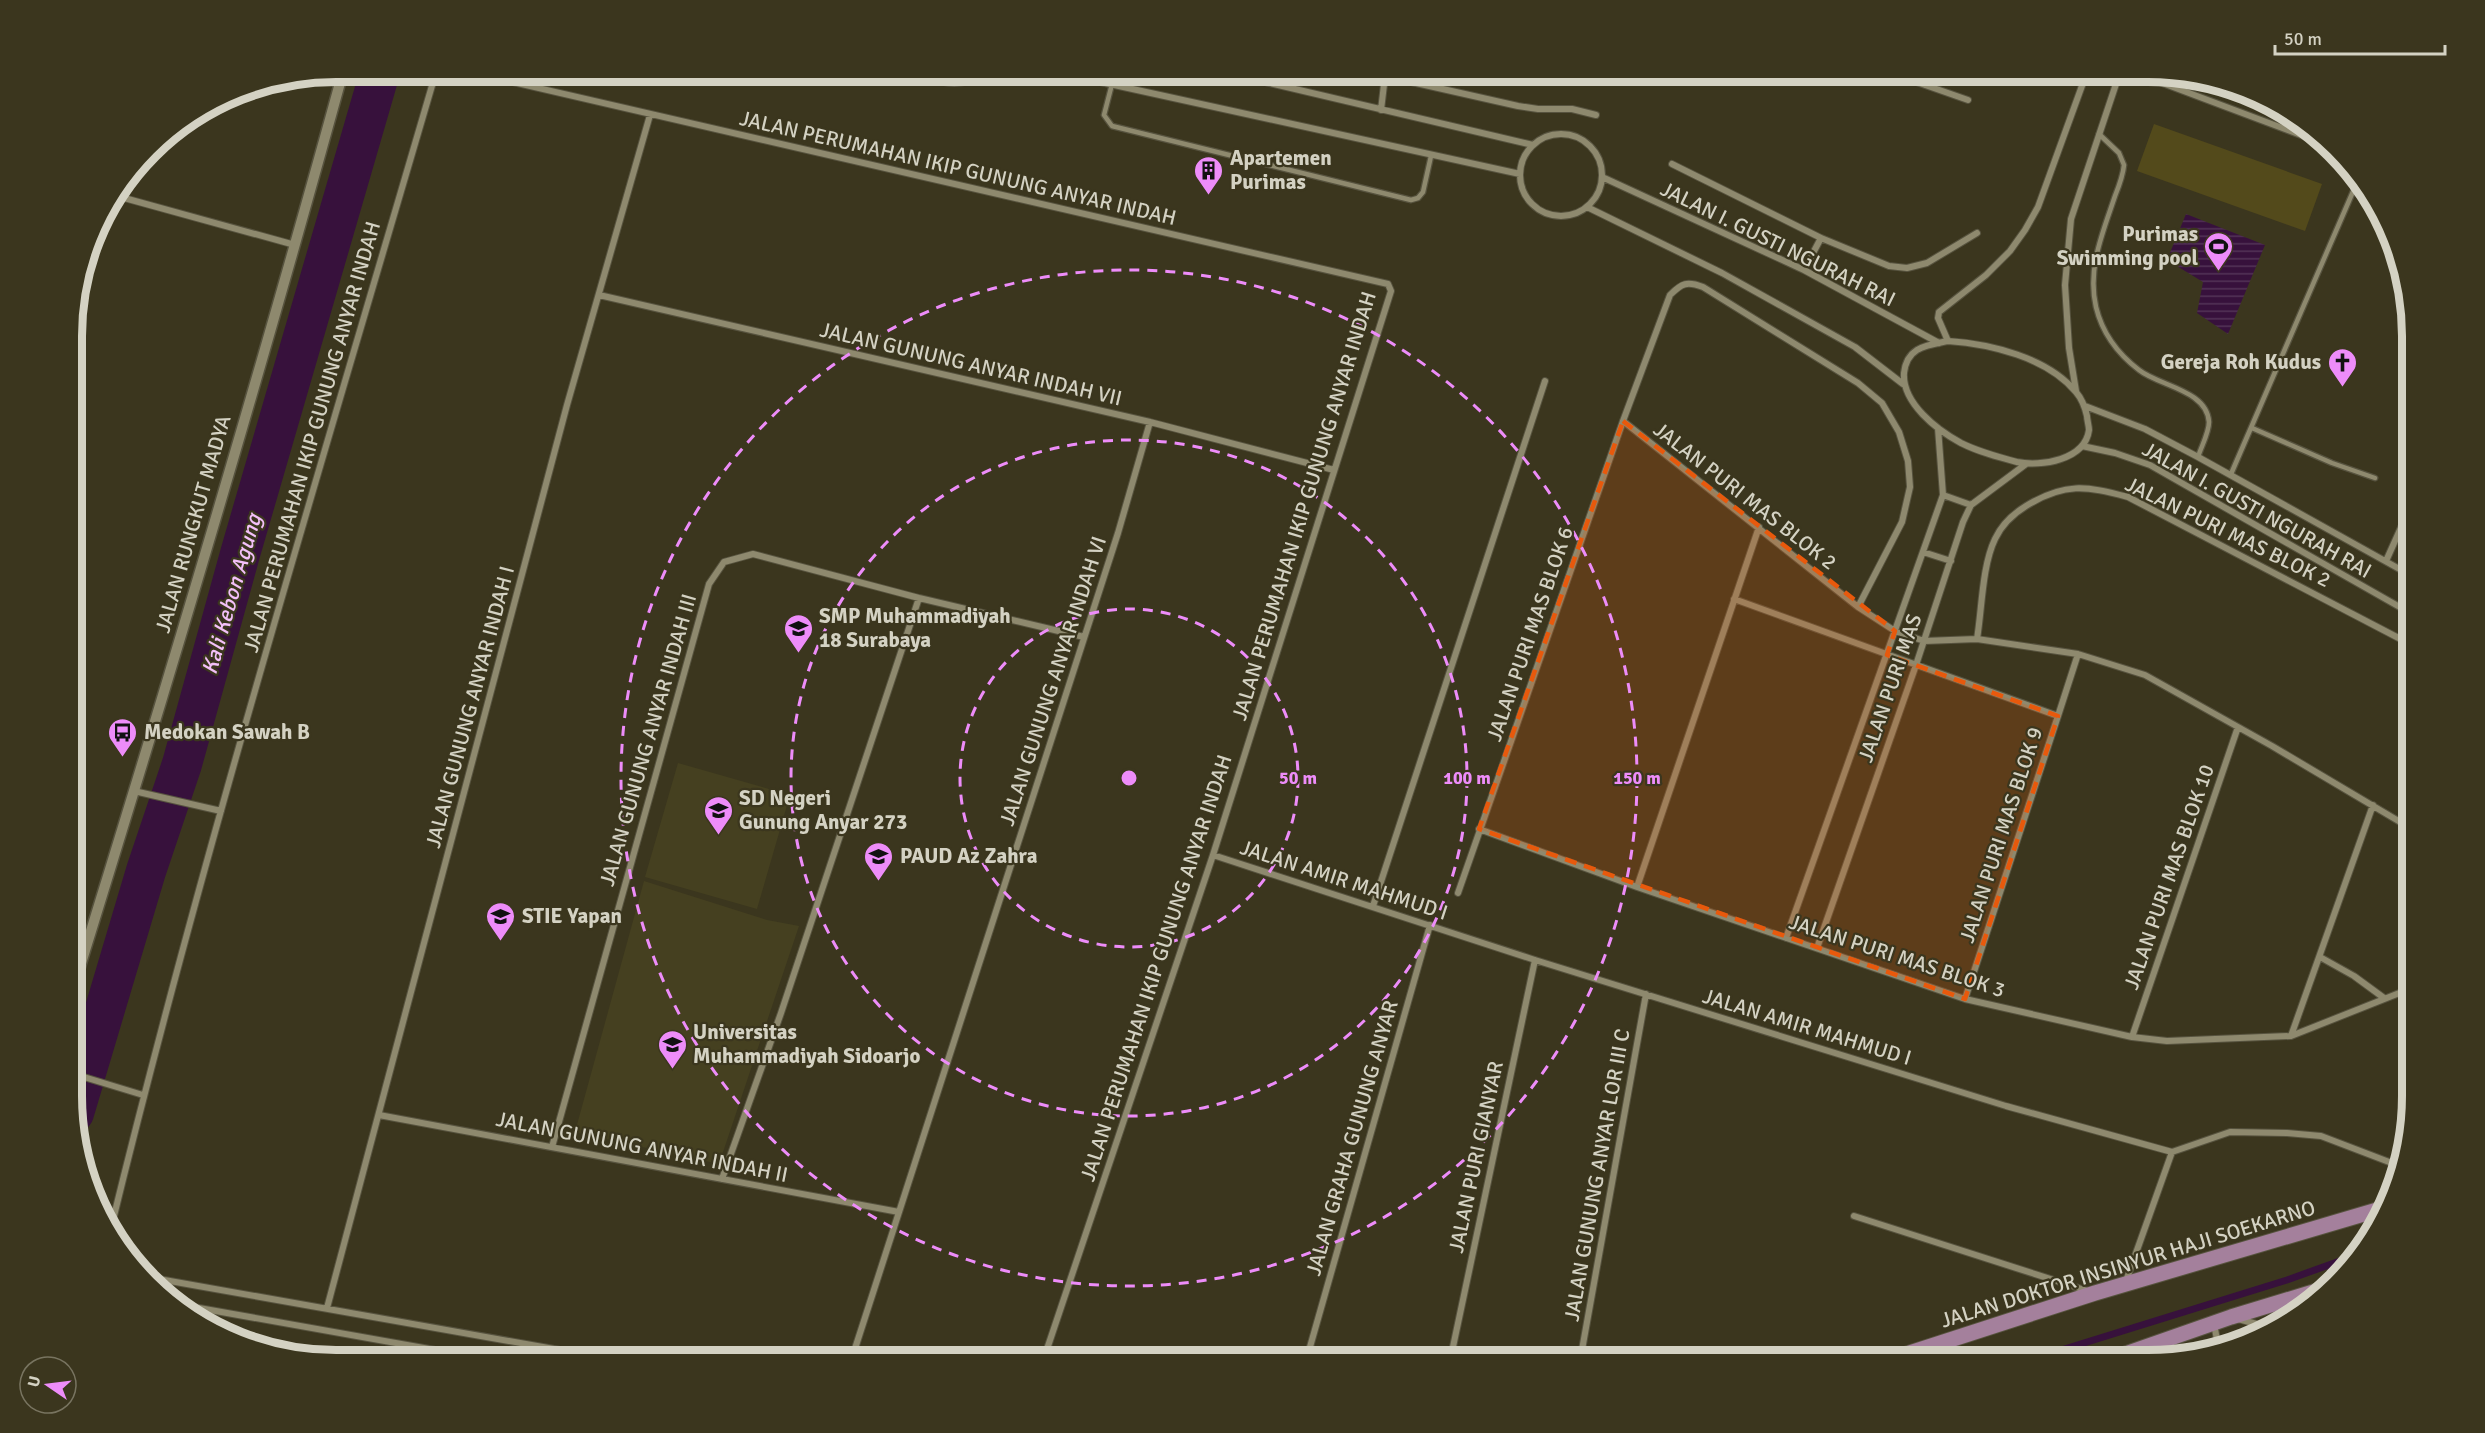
<svg xmlns="http://www.w3.org/2000/svg" width="2485" height="1433" viewBox="0 0 2485 1433" font-family="Signika,sans-serif">
  <style>
    .built { fill: #454020 }
    .pitch { fill: #534a1b }
    .water { fill: url(#water-rules) }
    .lines { fill: none; stroke-linecap: round; stroke-linejoin: round }
    .stream { stroke: #37113c; stroke-width: 7 }
    .river { stroke: #37113c; stroke-width: 40 }
    .service-casing { stroke: #57533f; stroke-width: 7 }
    .minor-casing { stroke: #57533f; stroke-width: 8 }
    .tertiary-casing { stroke: #57533f; stroke-width: 13 }
    .primary-casing { stroke: #57533f; stroke-width: 17 }
    .service { stroke: #8e896e; stroke-width: 4.5 }
    .minor { stroke: #8e896e; stroke-width: 6 }
    .tertiary { stroke: #8e896e; stroke-width: 10 }
    .primary { stroke: #a4809c; stroke-width: 15 }
    .marked { fill: #e8590c; fill-opacity: 0.2; stroke: #e8590c; stroke-width: 4.5; stroke-dasharray: 12 8; stroke-linejoin: round }
    .ring { fill: none; stroke: #ed8cf9; stroke-width: 3; stroke-dasharray: 10 8 }
    .labels { text-anchor: middle; stroke-width: 4.5; stroke-linejoin: round; paint-order: stroke }
    .poi-label { font-size: 21px; font-weight: bold; fill: #d4d2c3; stroke: #3b361e; text-anchor: start }
    .street-label { font-size: 21px; fill: #d4d2c3; stroke: #3b361e }
    .water-label { font-size: 22px; font-style: italic; fill: #f3c0f9; stroke: #3b361e }
    .rim { fill: none; stroke: #d4d2c3; stroke-width: 8 }
    .centre { fill: #ed8cf9; stroke: #3b361e; stroke-width: 3 }
    .ring-label { font-size: 18px; text-anchor: middle; font-weight: bold; fill: #ed8cf9; stroke: #3b361e; stroke-width: 4.5; stroke-linejoin: round; paint-order: stroke }
  </style>
  <defs>
    <pattern id="water-rules" width="6" height="5" patternUnits="userSpaceOnUse" patternTransform="scale(1.5)"><rect width="6" height="5" fill="#37113c"/><path d="M0 2.5h6" fill="none" stroke="#533357"/></pattern>
  </defs>
  <rect width="100%" height="100%" fill="#3b361e"/>
  <path class="built" d="M678 763 790 795 757 909 645 877Z
    M644 881 767 920 799 926 719 1164 575 1132Z"/>
  <path class="pitch" d="M2154 124 2322 184 2305 231 2137 171Z"/>
  <path class="water" d="M2186 214 2265 245 2228 334 2197 313 2203 282 2167 260Z"/>
  <g class="lines">
    <path class="stream" d="M2029 1360 2287 1280 2351 1257"/>
    <path class="river" d="M74 1113 146 871 182 764 240 554 380 72"/>
    <defs>
      <path id="service" d="M1112 84 1104 115 1112 126 1411 200 1418 198 1423 192 1431 156
        M2099 134 2119 153 2124 165C2123 176 2119 186 2115 196 2103 232 2087 268 2096 307 2102 332 2118 354 2139 370 2159 386 2207 390 2209 422 2209 433 2201 447 2198 457
        M2252 428 2332 463 2375 478
        M2231 474 2358 180"/>
      <path id="minor" d="M469 72 1388 284 1391 291 1213 855 1043 1361
        M900 72C937 80 956 92 992 72
        M1055 72 1520 174
        M1223 72 1533 145
        M1370 72 1385 76 1381 110
        M1888 72 1968 100
        M2133 72 2317 141
        M1385 76 1518 106 1538 109H1572L1596 115
        M1925 85 1930 72
        M1520 175a41 41 0 1 1 82 0a41 41 0 1 1-82 0Z
        M1672 164 1821 238 1889 266 1907 268 1927 263 1977 233
        M1602 177 1804 270 1939 343
        M117 196 295 245
        M1587 207 1722 273 1855 347 1903 384
        M1804 270 1821 238
        M599 295 1150 422 1334 470
        M1948 341C1990 344 2047 357 2076 392 2082 399 2085 407 2087 416 2087 420 2089 426 2089 430 2085 460 2041 467 2017 462 1998 457 1979 452 1961 443 1937 430 1902 403 1904 373 1905 364 1909 355 1917 350 1925 345 1938 343 1948 341Z
        M1948 341 1938 318 1939 312 1986 275 2010 251 2025 230 2038 207 2087 72
        M2076 391 2069 348 2065 285 2071 219 2120 72
        M2085 406 2145 429 2198 457 2412 576
        M1623 421 1858 607 1895 631 1924 641 1977 639 2078 654 2145 675 2272 746 2412 829
        M2082 446 2115 453 2150 465 2412 614
        M1943 495 1971 505
        M1923 552 1951 561
        M2386 561 2412 503
        M1734 599 2058 716 2078 654
        M1977 639C1982 609 1982 566 1995 539 2002 524 2013 514 2026 506 2065 482 2086 486 2128 497L2412 645
        M134 791 221 811
        M1479 829 1637 887 1965 999 2132 1037 2167 1041 2291 1036 2412 988
        M1213 855 1535 960 2006 1106 2172 1152 2230 1132 2287 1133 2321 1136 2397 1165
        M1637 887 1759 527
        M1458 893 1623 421 1670 295C1682 283 1687 281 1703 287L1858 383 1882 403 1899 432 1908 461 1910 487 1902 522 1858 607
        M1373 906 1545 381
        M1786 938 1943 495 1938 428
        M1817 948 1916 665 1963 522 1971 505 2026 464
        M2320 957 2354 976 2384 998
        M1965 999 2058 716
        M2291 1036 2373 805
        M2132 1037 2238 727
        M74 1074 143 1095
        M379 1115 899 1212
        M552 1147 709 584 724 562 753 554 919 598 1084 637
        M722 1179 781 1013 919 598
        M1854 1216 2091 1292
        M111 1228C206 839 324 456 436 72
        M153 1278 622 1361
        M2126 1281 2172 1152
        M182 1305 497 1361
        M327 1308 567 405 650 115
        M2238 1319 2272 1328
        M2214 1324 2219 1350
        M851 1361 1118 533 1150 422
        M1306 1361 1430 925
        M1450 1361 1535 960
        M1580 1361 1646 994"/>
      <path id="tertiary" d="M74 986C168 683 259 378 343 72"/>
      <path id="primary" d="M2108 1360 2231 1317 2320 1290
        M1885 1361 2095 1293 2384 1208"/>
    </defs>
    <use href="#service" class="service-casing"/>
    <use href="#minor" class="minor-casing"/>
    <use href="#tertiary" class="tertiary-casing"/>
    <use href="#primary" class="primary-casing"/>
    <use href="#service" class="service"/>
    <use href="#minor" class="minor"/>
    <use href="#tertiary" class="tertiary"/>
    <use href="#primary" class="primary"/>
  </g>
  <path class="marked" d="M1623 421 1895 631 1887 655 2058 716 1965 999 1479 829Z"/>
  <g class="ring">
    <circle cx="1129" cy="778" r="169"/>
    <circle cx="1129" cy="778" r="338"/>
    <circle cx="1129" cy="778" r="508"/>
  </g>
  <defs>
    <symbol id="building-pin" viewBox="-11 -11 22 30"><path d="M0 17L-7.5 6A9.5 9.5 0 1 1 7.5 6Z" fill="#ed8cf9" stroke="#3b361e"/><path d="M-4-6H4V6H1V3H-1V6H-4ZM-2.5-4.3h1.7v1.8h-1.7ZM.8-4.3h1.7v1.8H.8ZM-2.5-1h1.7V.8h-1.7ZM.8-1h1.7V.8H.8Z" fill="#111"/></symbol>
    <symbol id="stadium-pin" viewBox="-11 -11 22 30"><path d="M0 17L-7.5 6A9.5 9.5 0 1 1 7.5 6Z" fill="#ed8cf9" stroke="#3b361e"/><path d="M0-5a6.5 5 0 1 0 0 10a6.5 5 0 1 0 0-10ZM-3.5-1.8h7v3.6h-7Z" fill="#111"/></symbol>
    <symbol id="church-pin" viewBox="-11 -11 22 30"><path d="M0 17L-7.5 6A9.5 9.5 0 1 1 7.5 6Z" fill="#ed8cf9" stroke="#3b361e"/><path d="M-1.2-6h2.4v3.5h3.3v2.4h-3.3V6h-2.4V-.1h-3.3v-2.4h3.3Z" fill="#111"/></symbol>
    <symbol id="school-pin" viewBox="-11 -11 22 30"><path d="M0 17L-7.5 6A9.5 9.5 0 1 1 7.5 6Z" fill="#ed8cf9" stroke="#3b361e"/><path d="M0-5L7-2L0 1L-7-2ZM-4 1L0 2.5L4 1V4Q0 6-4 4Z" fill="#111"/></symbol>
    <symbol id="bus-pin" viewBox="-11 -11 22 30"><path d="M0 17L-7.5 6A9.5 9.5 0 1 1 7.5 6Z" fill="#ed8cf9" stroke="#3b361e"/><path d="M-5-6H5V4H4V6H2V4H-2V6H-4V4H-5ZM-3.5-4V0h7V-4ZM-3.5 1.2v1.5H-2V1.2ZM2 1.2v1.5H3.5V1.2Z" fill="#111"/></symbol>
    <symbol id="university-pin" viewBox="-11 -11 22 30"><path d="M0 17L-7.5 6A9.5 9.5 0 1 1 7.5 6Z" fill="#ed8cf9" stroke="#3b361e"/><path d="M0-5L7-2L0 1L-7-2ZM-4 1L0 2.5L4 1V4Q0 6-4 4Z" fill="#111"/></symbol>
  </defs>
  <g fill-rule="evenodd">
    <use href="#building-pin" x="1192" y="154" width="33" height="45"/>
    <use href="#stadium-pin" x="2202" y="230" width="33" height="45"/>
    <use href="#church-pin" x="2326" y="346" width="33" height="45"/>
    <use href="#school-pin" x="782" y="612" width="33" height="45"/>
    <use href="#bus-pin" x="106" y="716" width="33" height="45"/>
    <use href="#school-pin" x="702" y="794" width="33" height="45"/>
    <use href="#school-pin" x="862" y="840" width="33" height="45"/>
    <use href="#university-pin" x="484" y="900" width="33" height="45"/>
    <use href="#university-pin" x="656" y="1028" width="33" height="45"/>
  </g>
  <g class="labels">
    <g class="poi-label">
      <text x="1230" y="165">Apartemen<tspan x="1230" dy="24">Purimas</tspan></text>
      <text x="2198" y="241" text-anchor="end">Purimas<tspan x="2198" dy="24">Swimming pool</tspan></text>
      <text x="2321" y="369" text-anchor="end">Gereja Roh Kudus</text>
      <text x="819" y="623">SMP Muhammadiyah<tspan x="819" dy="24">18 Surabaya</tspan></text>
      <text x="144" y="739">Medokan Sawah B</text>
      <text x="739" y="805">SD Negeri<tspan x="739" dy="24">Gunung Anyar 273</tspan></text>
      <text x="900" y="863">PAUD Az Zahra</text>
      <text x="522" y="923">STIE Yapan</text>
      <text x="693" y="1039">Universitas<tspan x="693" dy="24">Muhammadiyah Sidoarjo</tspan></text>
    </g>
    <g class="street-label">
      <text transform="translate(958 168) rotate(13)" y="7">JALAN PERUMAHAN IKIP GUNUNG ANYAR INDAH</text>
      <text transform="translate(1778 244) rotate(26)" y="7">JALAN I. GUSTI NGURAH RAI</text>
      <text transform="translate(971 364) rotate(13)" y="7">JALAN GUNUNG ANYAR INDAH VII</text>
      <text transform="translate(312 437) rotate(-74)" y="7">JALAN PERUMAHAN IKIP GUNUNG ANYAR INDAH</text>
      <text transform="translate(1745 496) rotate(38)" y="7">JALAN PURI MAS BLOK 2</text>
      <text transform="translate(1304 506) rotate(-73)" y="7">JALAN PERUMAHAN IKIP GUNUNG ANYAR INDAH</text>
      <text transform="translate(2257 510) rotate(29)" y="7">JALAN I. GUSTI NGURAH RAI</text>
      <text transform="translate(193 524) rotate(-74)" y="7">JALAN RUNGKUT MADYA</text>
      <text transform="translate(2228 532) rotate(26)" y="7">JALAN PURI MAS BLOK 2</text>
      <text transform="translate(1530 634) rotate(-71)" y="7">JALAN PURI MAS BLOK 6</text>
      <text transform="translate(1053 681) rotate(-72)" y="7">JALAN GUNUNG ANYAR INDAH VI</text>
      <text transform="translate(1890 688) rotate(-71)" y="7">JALAN PURI MAS</text>
      <text transform="translate(470 707) rotate(-75)" y="7">JALAN GUNUNG ANYAR INDAH I</text>
      <text transform="translate(648 740) rotate(-74)" y="7">JALAN GUNUNG ANYAR INDAH III</text>
      <text transform="translate(2001 835) rotate(-72)" y="7">JALAN PURI MAS BLOK 9</text>
      <text transform="translate(2169 877) rotate(-71)" y="7">JALAN PURI MAS BLOK 10</text>
      <text transform="translate(1344 880) rotate(18)" y="7">JALAN AMIR MAHMUD I</text>
      <text transform="translate(1897 956) rotate(18)" y="7">JALAN PURI MAS BLOK 3</text>
      <text transform="translate(1156 968) rotate(-72)" y="7">JALAN PERUMAHAN IKIP GUNUNG ANYAR INDAH</text>
      <text transform="translate(1807 1027) rotate(17)" y="7">JALAN AMIR MAHMUD I</text>
      <text transform="translate(1352 1138) rotate(-74)" y="7">JALAN GRAHA GUNUNG ANYAR</text>
      <text transform="translate(642 1147) rotate(11)" y="7">JALAN GUNUNG ANYAR INDAH II</text>
      <text transform="translate(1476 1157) rotate(-78)" y="7">JALAN PURI GIANYAR</text>
      <text transform="translate(1597 1175) rotate(-80)" y="7">JALAN GUNUNG ANYAR LOR III C</text>
      <text transform="translate(2128 1264) rotate(-17)" y="7">JALAN DOKTOR INSINYUR HAJI SOEKARNO</text>
    </g>
    <g class="water-label">
      <text transform="translate(231 594) rotate(-74)" y="8">Kali Kebon Agung</text>
    </g>
  </g>
  <path d="M0 0H2485V1433H0ZM336 82H2148A254 254 0 0 1 2402 336V1096A254 254 0 0 1 2148 1350H336A254 254 0 0 1 82 1096V336A254 254 0 0 1 336 82Z" fill="#3b361e" fill-rule="evenodd"/>
  <path class="rim" d="M336 82H2148A254 254 0 0 1 2402 336V1096A254 254 0 0 1 2148 1350H336A254 254 0 0 1 82 1096V336A254 254 0 0 1 336 82Z"/>
  <circle cx="1129" cy="778" r="9" class="centre"/>
  <g class="ring-label">
    <text x="1298" y="784">50 m</text>
    <text x="1467" y="784">100 m</text>
    <text x="1637" y="784">150 m</text>
  </g>
  <g transform="translate(48 1385) rotate(284)"><circle r="28" fill="#3b361e" stroke="#787460" stroke-width="1.5"/>
  <path d="M0-4.5L10 22L0 15L-10 22Z" fill="#ed8cf9"/>
  <text y="-9" font-size="16" font-weight="bold" text-anchor="middle" fill="#d4d2c3">U</text>
  </g>
  <path d="M2275 45v9h170v-9" fill="none" stroke="#d4d2c3" stroke-width="3"/>
  <text x="2284" y="45" font-size="18" fill="#d4d2c3" stroke="#3b361e" stroke-width="4.5" paint-order="stroke">50 m</text>
</svg>
